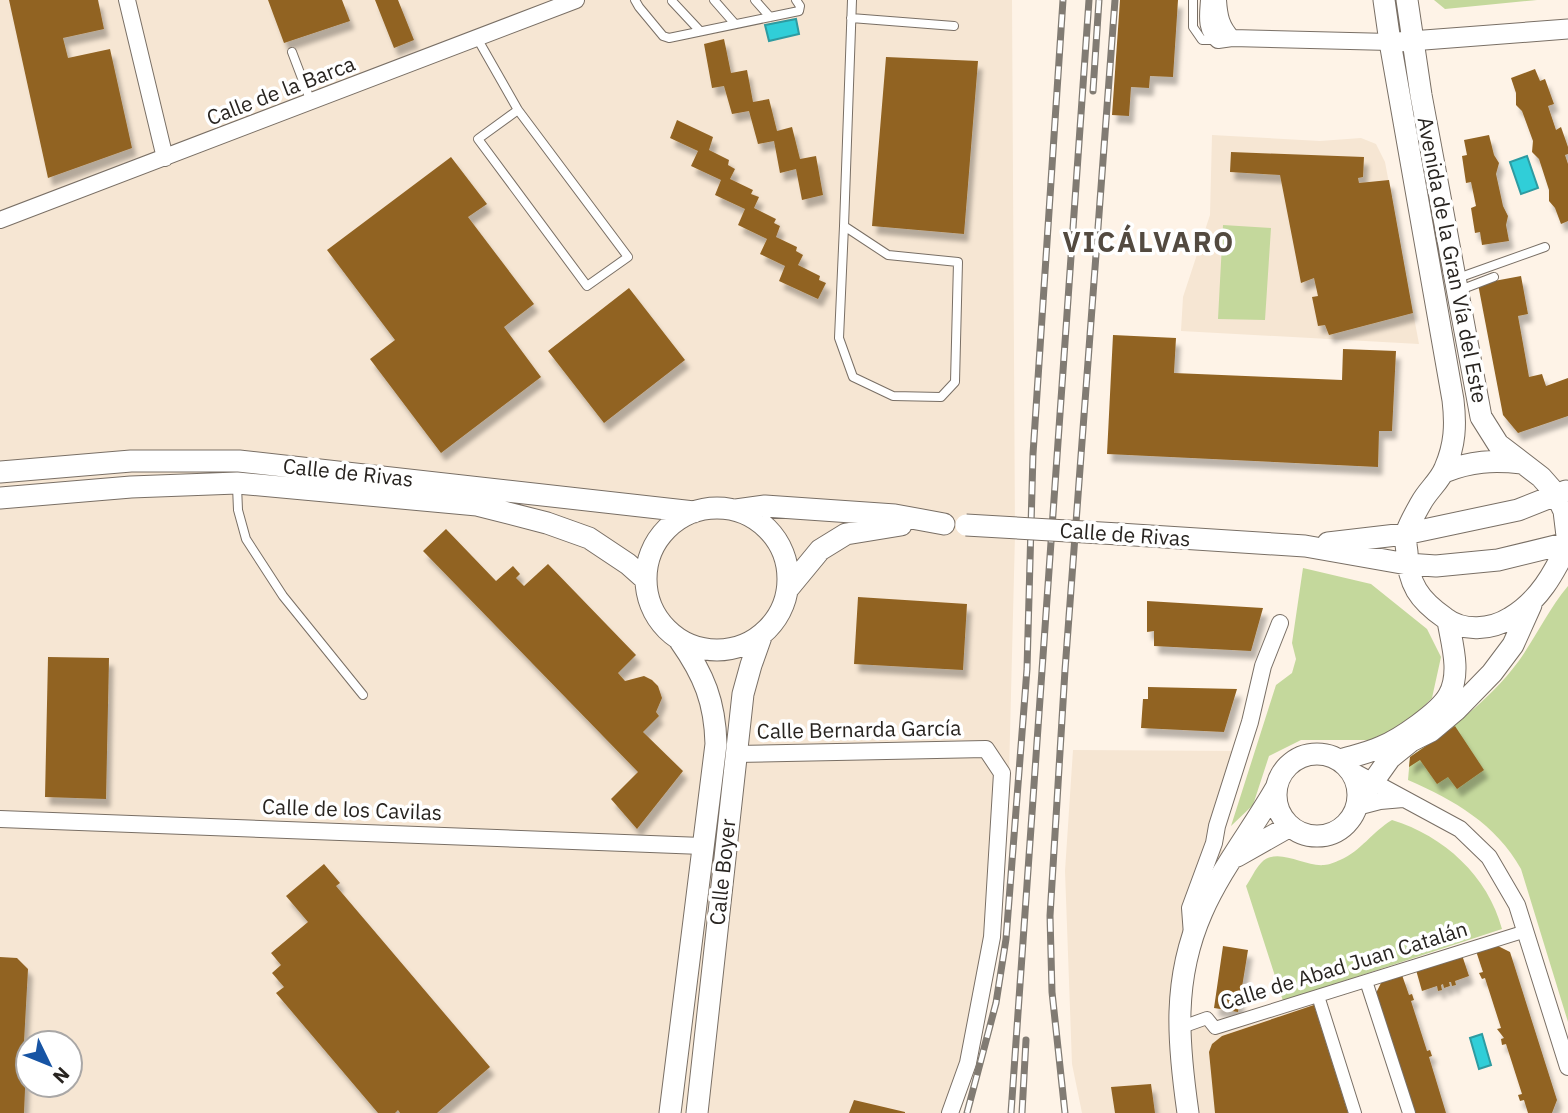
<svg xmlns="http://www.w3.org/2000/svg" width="1568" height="1113" viewBox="0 0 1568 1113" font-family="'IBM Plex Sans',sans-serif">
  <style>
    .built { fill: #f6e6d3; fill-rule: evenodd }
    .green { fill: #c4d89c }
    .water { fill: #30ced8; stroke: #2e9ba1; stroke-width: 2 }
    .building { fill: #916322; filter: url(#shadow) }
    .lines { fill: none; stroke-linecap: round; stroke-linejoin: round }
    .service-casing { stroke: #796f65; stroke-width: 10 }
    .pedestrian-casing { stroke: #796f65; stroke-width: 14 }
    .minor-casing { stroke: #796f65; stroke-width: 18 }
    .tertiary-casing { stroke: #796f65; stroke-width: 21 }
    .secondary-casing { stroke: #796f65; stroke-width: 23 }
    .service { stroke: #fff; stroke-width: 8 }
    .pedestrian { stroke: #fff; stroke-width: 12 }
    .minor { stroke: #fff; stroke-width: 16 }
    .tertiary { stroke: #fff; stroke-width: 19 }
    .secondary { stroke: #fff; stroke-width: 21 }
    .rail-casing { stroke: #817b73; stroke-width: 7 }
    .rail { stroke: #fff; stroke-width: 4.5; stroke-dasharray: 13; stroke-linecap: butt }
    .secondary-bridge-casing { stroke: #796f65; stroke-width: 23; stroke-linecap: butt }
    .secondary-bridge { stroke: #fff; stroke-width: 21 }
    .labels { text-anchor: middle; stroke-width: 7; stroke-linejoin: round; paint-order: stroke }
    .street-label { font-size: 21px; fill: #282420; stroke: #fff }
    .district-label { font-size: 28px; font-weight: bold; letter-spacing: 2px; fill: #534a40; stroke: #fff }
  </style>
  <defs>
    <filter id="shadow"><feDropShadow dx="4.5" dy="8" stdDeviation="2" flood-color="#0004"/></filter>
  </defs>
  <rect width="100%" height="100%" fill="#fef3e7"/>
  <path class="built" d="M0 0H1012L1015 535 1009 774 975 1019 945 1113H0ZM28 1043H70V1085H28Z
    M1212 135 1320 141 1361 138 1376 144 1385 162 1419 344 1181 331 1183 297 1210 215Z
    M1073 750 1242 751 1214 842 1232 859 1202 912 1179 1027 1207 1018 1215 1028 1318 996 1355 1113H1082L1072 1064 1065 871Z"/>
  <path class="green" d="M1434 0H1537L1445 9Z
    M1223 225 1271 228 1265 320 1218 319Z
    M1303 568 1371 584 1427 629 1441 657 1432 698 1404 725 1371 740H1301L1269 756 1253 805 1231 826 1276 685 1292 673 1296 659 1292 643Z
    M1568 586V1022L1521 869C1496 824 1454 800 1408 780L1410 757C1450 729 1488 702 1518 662 1536 637 1548 610 1568 586Z
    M1392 820C1444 836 1488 876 1502 929L1283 1001 1246 886C1251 879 1255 869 1261 863 1277 846 1304 867 1324 865 1329 865 1335 862 1340 860 1361 851 1372 832 1392 820Z"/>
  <path class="water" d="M796 19 799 34 769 41 765 25Z
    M1527 156 1538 188 1521 194 1510 162Z
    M1482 1034 1491 1065 1479 1069 1470 1038Z"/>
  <path class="building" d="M9 0H98L104 29 63 38 68 58 110 49 132 148 48 178Z
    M268 0H342L350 21 284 43Z
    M375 0H398L414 40 394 48Z
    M1120 0H1178L1173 77 1150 76 1149 88 1131 87 1129 116 1112 115Z
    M724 39 731 73 747 70 753 102 769 99 777 131 792 127 800 159 816 156 823 195 802 200 796 169 780 173 774 141 758 144 749 111 732 114 724 86 712 88 704 44Z
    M886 57 978 61 964 234 872 226Z
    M1535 69 1540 81 1545 79 1554 104 1548 106 1556 130 1561 127 1568 147V154L1565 155 1568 164V221L1561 224 1555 208 1549 201V190L1539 159 1532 152 1533 141 1522 111 1516 105V93L1511 78Z
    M677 120 713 137 709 150 729 160 728 165 735 169 730 179 753 190 751 194 759 197 754 208 776 219 774 223 780 226 776 237 797 247 796 251 803 255 798 265 820 276 819 280 826 283 818 299 779 281 785 266 760 254 767 239 738 225 745 209 715 195 721 180 691 166 698 151 670 138Z
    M1489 135 1494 155 1499 163 1496 174 1503 206 1508 216 1506 225 1509 241 1482 245 1480 232 1475 233 1471 208 1476 206 1471 182 1466 183 1462 156 1467 155 1464 140Z
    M1231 152 1364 157 1363 177 1358 178 1359 183 1389 180 1413 313 1329 335 1325 325 1318 326 1312 297 1318 296 1314 278 1301 283 1280 175 1230 172Z
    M451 157 487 204 468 217 534 304 504 327 541 377 441 453 370 359 395 340 327 250Z
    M1521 276 1528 314 1518 316 1529 377 1542 374 1546 386 1568 378V416L1518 433 1503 415 1478 284Z
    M629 288 685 360 604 423 548 351Z
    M1113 335 1176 338 1174 373 1342 380 1343 349 1396 351 1392 431H1379L1378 467 1107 454Z
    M446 529 496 581 513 566 520 574 516 578 524 586 548 564 636 655 618 673 625 681 644 676 652 680 658 686 662 698 656 712 659 716 643 732 683 771 637 829 611 799 638 772 423 551Z
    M858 597 967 604 963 670 854 664Z
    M1147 601 1263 608 1251 651 1154 646V631L1147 632Z
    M48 657 109 658 106 799 45 797Z
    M1148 687 1237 689 1224 732 1141 728 1143 699H1148Z
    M1455 726 1484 770 1457 789 1448 777 1437 784 1420 760 1409 767 1410 757Z
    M324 864 340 883 336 886 490 1067 437 1113H400L398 1110 395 1113H378L276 993 284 987 272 973 281 965 271 953 308 922 286 896Z
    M1496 945 1510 952 1557 1100 1552 1113H1528L1524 1100 1520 1101 1518 1095 1522 1094 1506 1044 1502 1045 1501 1039 1504 1038 1497 1029 1501 1028 1485 978 1482 979 1479 973 1483 972 1476 951Z
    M1223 946 1248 950 1238 1012 1214 1008Z
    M1462 955 1469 976 1455 981 1456 985 1452 986 1451 982H1449L1450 986 1444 988 1443 984 1441 985 1442 990 1438 991 1437 986 1422 991 1416 970Z
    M0 957 17 958 28 969 24 1042H27L24 1113H0Z
    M1402 975 1409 995 1412 994 1414 1000 1411 1001 1427 1051 1430 1050 1432 1056 1429 1057 1446 1113H1413L1375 995 1382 981Z
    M1314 1005 1348 1113H1215L1209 1052 1212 1044 1222 1036Z
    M1151 1084 1155 1113H1115L1111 1087Z
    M854 1100 905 1112V1113H849Z"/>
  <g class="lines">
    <defs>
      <path id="service" d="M635 0 639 7 663 36 669 38 799 11 800 6 796 0
        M714 0 735 24
        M755 0 770 17
        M1193 0V27L1202 40H1215
        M672 1 700 31
        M851 18 954 26
        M477 38 518 110 628 257 587 286 478 139 518 110
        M292 52 311 102
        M844 226 888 255 958 262 955 382 941 397 893 396 853 377 839 338Z
        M844 226 852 0
        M1458 278 1545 247
        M1460 290 1494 277
        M237 486 238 510 246 539 283 596 363 695"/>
      <path id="pedestrian" d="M1366 981 1409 1113
        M1318 996 1355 1113
        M1179 1028 1207 1018 1215 1028 1526 931"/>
      <path id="minor" d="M127 0 165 158
        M1209 0C1208 15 1205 30 1218 40L1232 38 1390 42
        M1218 0C1219 16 1221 26 1232 38
        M0 220 576 0
        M736 754 986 749 1002 773 992 937 968 1063 950 1113
        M1351 770 1460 829 1489 857 1517 905 1568 1067
        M1357 807 1380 801 1403 799
        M0 819 702 846
        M1192 935 1190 908 1214 843 1217 826 1250 722 1263 666 1280 623"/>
      <path id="tertiary" d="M1398 42 1568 29"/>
      <path id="secondary" d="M1384 0 1390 42 1453 400C1456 425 1455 445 1445 468 1440 481 1428 490 1421 503 1416 512 1410 522 1407 531 1405 538 1406 546 1407 552 1408 584 1419 600 1445 618 1463 632 1491 630 1510 618 1539 601 1554 573 1568 544
        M1407 0 1421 95 1481 417 1498 444 1541 477 1556 494 1564 511 1568 544
        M0 472 131 461H239L694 512
        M1444 472C1471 461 1493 460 1522 463
        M0 498 131 487 237 483 477 505 547 523 589 538 628 564 646 580
        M646 579a71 71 0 1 1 142 0a71 71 0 1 1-142 0Z
        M736 510 765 506 895 515 944 524
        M1119 534 1305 546 1407 564 1436 566 1498 560 1568 543
        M1328 543 1405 534 1518 510 1566 491
        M787 590 820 550 846 534 901 525
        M1276 795a41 41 0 1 1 82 0a41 41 0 1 1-82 0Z
        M1340 760C1353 756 1368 753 1381 747 1399 740 1440 712 1449 695 1461 673 1452 644 1448 621
        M1358 803 1390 758 1411 741 1431 731 1456 710 1492 673 1513 645 1531 605
        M1237 856 1290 826
        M670 1113 716 744C715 702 704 675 680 641
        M697 1113 743 694 751 665 762 634
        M1188 1113C1178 1043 1172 980 1202 912 1221 869 1252 830 1276 788"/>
    </defs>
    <use href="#service" class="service-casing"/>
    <use href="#pedestrian" class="pedestrian-casing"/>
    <use href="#minor" class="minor-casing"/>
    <use href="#tertiary" class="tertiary-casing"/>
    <use href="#secondary" class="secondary-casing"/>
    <use href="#service" class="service"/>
    <use href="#pedestrian" class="pedestrian"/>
    <use href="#minor" class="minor"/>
    <use href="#tertiary" class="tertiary"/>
    <use href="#secondary" class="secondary"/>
    <defs>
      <path id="rail" d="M1093 91 1099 0
        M967 1113 996 1003 1006 939 1027 669 1033 454 1063 0
        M1011 1113 1089 0
        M1022 1113 1026 1040
        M1065 1113 1052 992 1050 916 1065 670 1115 0"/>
    </defs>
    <use href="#rail" class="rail-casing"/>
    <use href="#rail" class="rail"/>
    <defs>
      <path id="secondary-bridge" d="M966 525 1119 534"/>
    </defs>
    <use href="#secondary-bridge" class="secondary-bridge-casing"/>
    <use href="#secondary-bridge" class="secondary-bridge"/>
  </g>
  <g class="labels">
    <g class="street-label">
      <text transform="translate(281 91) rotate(-21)" y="7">Calle de la Barca</text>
      <text transform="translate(1452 260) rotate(79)" y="7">Avenida de la Gran Vía del Este</text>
      <text transform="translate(348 473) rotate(6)" y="7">Calle de Rivas</text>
      <text transform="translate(1125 535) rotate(4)" y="7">Calle de Rivas</text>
      <text transform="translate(859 730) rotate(-1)" y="7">Calle Bernarda García</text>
      <text transform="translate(352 810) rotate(2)" y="7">Calle de los Cavilas</text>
      <text transform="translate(723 872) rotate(-84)" y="7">Calle Boyer</text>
      <text transform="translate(1344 966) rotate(-17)" y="7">Calle de Abad Juan Catalán</text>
    </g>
    <g class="district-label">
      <text x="1149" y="252">VICÁLVARO</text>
    </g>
  </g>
  <g transform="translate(49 1064) rotate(133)"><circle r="33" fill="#ffffff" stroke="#a9a7a6" stroke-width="2"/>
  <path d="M0-5L12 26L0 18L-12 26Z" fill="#1754a4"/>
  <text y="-10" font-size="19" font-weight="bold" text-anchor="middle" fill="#282420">N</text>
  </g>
</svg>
